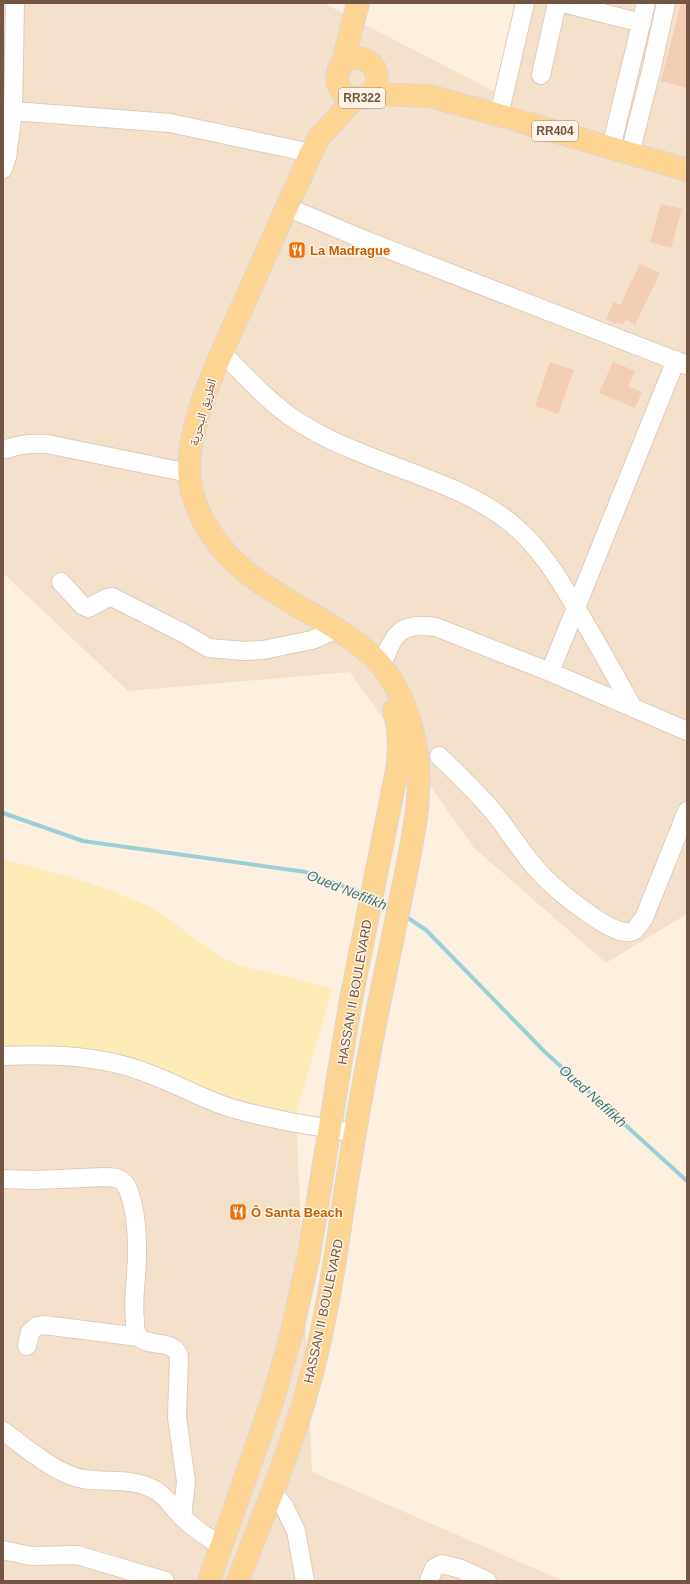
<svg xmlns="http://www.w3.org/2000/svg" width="690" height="1584" viewBox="0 0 690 1584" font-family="Helvetica,'Noto Naskh Arabic',sans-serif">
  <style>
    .residential { fill: #f4e1cc }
    .sand { fill: #feecb7 }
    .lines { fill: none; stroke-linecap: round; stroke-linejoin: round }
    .stream { stroke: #99d0d8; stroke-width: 4 }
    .building { fill: #f3ccb5 }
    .minor-casing { stroke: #e0cbba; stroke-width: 20 }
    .major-casing { stroke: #ddd6d3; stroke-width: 24 }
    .minor { stroke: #fff; stroke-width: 18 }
    .major { stroke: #fed493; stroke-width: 22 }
    .labels { text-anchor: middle; stroke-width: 3; stroke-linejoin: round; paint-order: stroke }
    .shield { fill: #fff4e5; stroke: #9d8576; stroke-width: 1 }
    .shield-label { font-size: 12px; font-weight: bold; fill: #735546 }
    .food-label { font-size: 13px; font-weight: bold; fill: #c56008; stroke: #fff4e5; text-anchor: start }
    .street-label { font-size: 13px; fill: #735546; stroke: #fff4e5 }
    .water-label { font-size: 14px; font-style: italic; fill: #3c7780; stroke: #fff4e5 }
  </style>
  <rect width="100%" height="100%" fill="#fdf0de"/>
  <path class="residential" d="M3 3H327V5L505 97 528 3H687V914L606 963 474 848 350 672 128 691 3 573Z
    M61 1049 296 1115 312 1472 564 1581H3V1053Z"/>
  <path class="sand" d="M3 859 90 883 152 907 222 958 244 967 294 978 332 989 296 1115 61 1049 3 1053Z"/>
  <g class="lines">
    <path class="stream" d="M3 813 83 841 306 872 366 895
      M378 899 393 908
      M405 916 426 930 545 1052 687 1181"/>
  </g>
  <path class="building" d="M681 3H687V88L661 81Z
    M661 204 682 209 671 248 650 242Z
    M640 264 660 273 635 325 626 320 623 325 617 322 616 324 606 319 614 302 620 305Z
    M550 362 574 370 558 414 535 406Z
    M613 362 635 371 628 386 642 392 635 408 599 393Z"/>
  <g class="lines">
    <defs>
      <path id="minor" d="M563 3 642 23
        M541 75 557 3
        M3 112 13 111 170 123 311 153
        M499 115 525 3
        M611 148 646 3
        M630 153 651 71 666 3
        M3 169 7 157 13 111 15 3
        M287 207 367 241 687 365
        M221 352C248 378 274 409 307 427 322 436 338 444 354 450 406 473 467 487 512 524 541 548 559 579 578 611 597 643 615 675 633 708
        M6 449C20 444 32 443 47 444L189 473
        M61 582 82 605 88 608 107 598 112 597 183 633 209 648 244 651 263 650 312 640 337 629
        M382 665C394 634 399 622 436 627L550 672 687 731
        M550 672 676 360
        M439 756C457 773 475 791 492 810 510 832 524 857 544 877 559 892 606 931 626 932 630 933 632 932 635 930L644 918 687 811
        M3 1056C52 1054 101 1055 147 1073 175 1083 202 1099 231 1108 272 1120 314 1126 356 1133
        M3 1179 36 1180 104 1177C110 1177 117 1177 122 1181 128 1185 130 1195 132 1202 138 1226 138 1251 136 1275 135 1291 133 1306 135 1321 135 1325 135 1330 137 1333 143 1350 175 1337 179 1357L177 1417 186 1482 182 1517
        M27 1346 30 1332 37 1326 44 1325 139 1337
        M3 1431C25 1447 56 1474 83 1479 108 1483 132 1477 155 1490 167 1497 173 1508 183 1518 195 1529 208 1538 222 1546
        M272 1491 284 1506 296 1531 305 1581
        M3 1550 30 1556 77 1555 165 1581
        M429 1581 434 1568 442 1564 461 1569 487 1581"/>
      <path id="major" d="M337 78a20 20 0 1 1 40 0a20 20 0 1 1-40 0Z
        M342 65 358 3
        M369 94 429 96 499 115 687 170
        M209 1581 274 1396 292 1331 309 1255 351 999 397 770C400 749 400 731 394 710
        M238 1581C266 1507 298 1434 316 1357 329 1303 337 1248 345 1193 355 1129 367 1063 380 999 388 960 396 921 404 883 413 837 425 788 415 742 400 671 370 647 310 613 257 583 209 554 192 492 178 440 219 359 240 312 264 259 287 206 311 153L318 139 355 98"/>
    </defs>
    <use href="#minor" class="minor-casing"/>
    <use href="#major" class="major-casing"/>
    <use href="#minor" class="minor"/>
    <use href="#major" class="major"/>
  </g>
  <defs>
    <symbol id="restaurant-square" viewBox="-11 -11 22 22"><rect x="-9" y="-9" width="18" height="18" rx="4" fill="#e8710a" stroke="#fff4e5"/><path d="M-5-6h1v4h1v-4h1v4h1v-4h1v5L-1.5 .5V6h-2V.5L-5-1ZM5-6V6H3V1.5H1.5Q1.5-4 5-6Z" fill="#fff"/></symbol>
  </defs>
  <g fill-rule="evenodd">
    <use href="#restaurant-square" x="287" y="240" width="20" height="20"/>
    <use href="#restaurant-square" x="228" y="1202" width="20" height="20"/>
  </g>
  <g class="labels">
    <g class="shield">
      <rect x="339" y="88" width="46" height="20" rx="3"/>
      <rect x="532" y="121" width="46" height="20" rx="3"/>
    </g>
    <g class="shield-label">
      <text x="362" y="102">RR322</text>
      <text x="555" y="135">RR404</text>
    </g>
    <g class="food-label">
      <text x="310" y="255">La Madrague</text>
      <text x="251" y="1217">Ô Santa Beach</text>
    </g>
    <g class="street-label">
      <text transform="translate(202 412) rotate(-74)" y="5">الطريق البحرية</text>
      <text transform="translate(354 992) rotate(-80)" y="5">HASSAN II BOULEVARD</text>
      <text transform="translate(323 1311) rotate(-78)" y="5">HASSAN II BOULEVARD</text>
    </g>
    <g class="water-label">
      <text transform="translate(347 890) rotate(22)" y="5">Oued Nefifikh</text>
      <text transform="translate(593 1096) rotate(42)" y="5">Oued Nefifikh</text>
    </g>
  </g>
  <rect width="690" height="1584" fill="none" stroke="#735546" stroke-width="8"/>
</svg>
